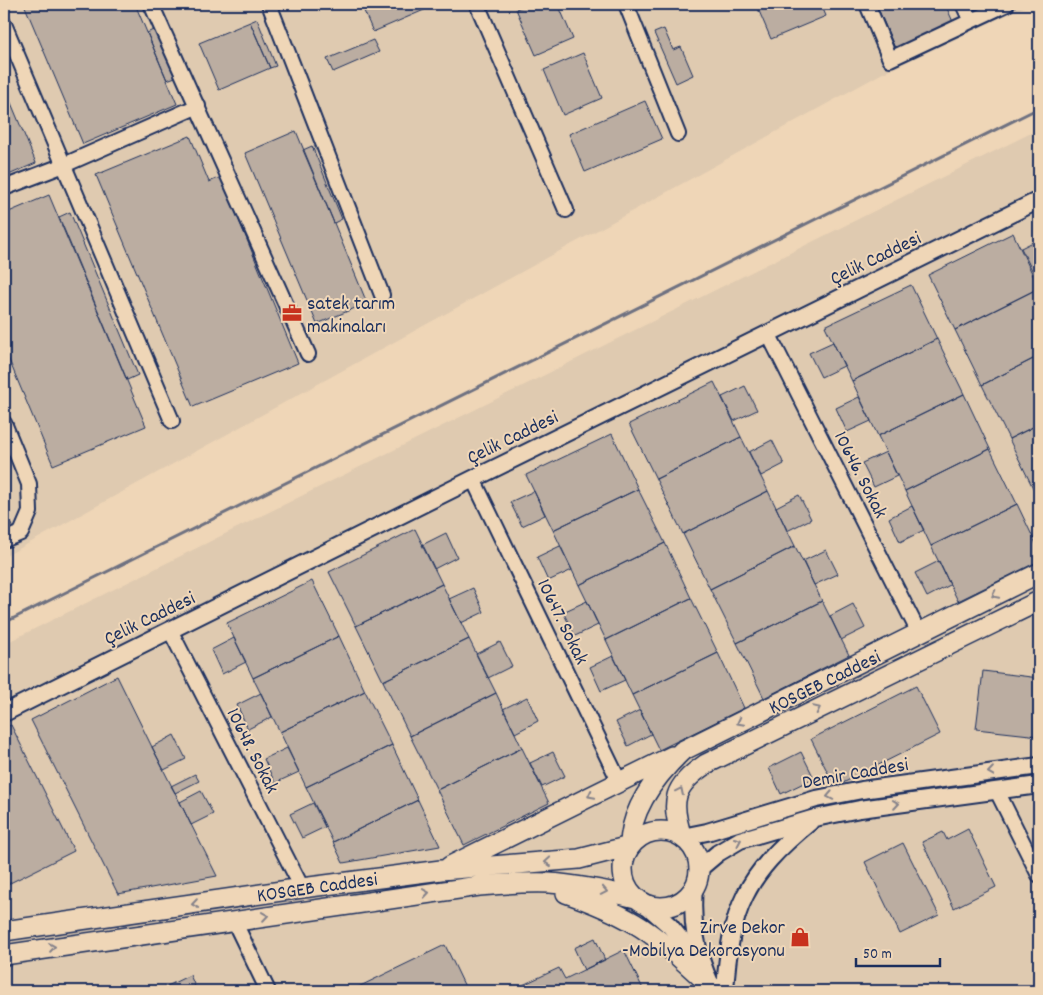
<svg xmlns="http://www.w3.org/2000/svg" width="1043" height="995" viewBox="0 0 1043 995" font-family="Dekko,sans-serif">
  <style>
    .built { fill: #dfcab0 }
    .lines { fill: none; stroke-linecap: round; stroke-linejoin: round }
    .stream { stroke: #6e7181; stroke-width: 3 }
    .building { fill: #bbada1; stroke: #1b2f5e }
    .minor-casing { stroke: #1b2f5e; stroke-width: 18 }
    .tertiary-casing { stroke: #1b2f5e; stroke-width: 20 }
    .secondary-casing { stroke: #1b2f5e; stroke-width: 22 }
    .minor { stroke: #efd6b7; stroke-width: 14 }
    .tertiary { stroke: #efd6b7; stroke-width: 16 }
    .secondary { stroke: #efd6b7; stroke-width: 19 }
    .oneway { stroke: #85828a }
    .labels { text-anchor: middle; stroke-width: 4; stroke-linejoin: round; paint-order: stroke }
    .street-label { font-size: 20px; fill: #1b2f5e; stroke: #efd6b7 }
    .poi-label { font-size: 20px; fill: #1b2f5e; stroke: #efd6b7; text-anchor: start }
  </style>
  <rect width="100%" height="100%" fill="#efd6b7"/>
  <filter id="ink" filterUnits="userSpaceOnUse"><feTurbulence type="fractalNoise" baseFrequency=".02" numOctaves="2"/><feDisplacementMap in="SourceGraphic" scale="10" xChannelSelector="R" yChannelSelector="G"/><feConvolveMatrix kernelMatrix="1 2 1 2 8 2 1 2 1" color-interpolation-filters="sRGB"/></filter>
  <g filter="url(#ink)">
    <path class="built" d="M4 4H1030L881 74 4 557Z
      M1039 129V991H4V644Z"/>
    <g class="lines">
      <path class="stream" d="M4 623 1039 108"/>
    </g>
    <path class="building" d="M24 4H135L177 104 83 144Z
      M361 4H438L373 32Z
      M528 4H558L573 39 536 55 516 9Z
      M756 4H821L826 16 771 39Z
      M876 4H928L929 6 935 4H945L954 24 895 48Z
      M257 19 276 66 270 68 250 22Z
      M250 22 270 68 219 90 199 43Z
      M157 28 178 76 167 80 147 33Z
      M664 29 673 50 681 47 693 75 676 83 654 33Z
      M373 40 379 52 333 72 327 59Z
      M583 53 602 98 563 115 544 70Z
      M4 86 36 163 4 177Z
      M645 101 662 139 585 172 569 134Z
      M296 131 367 303 317 324 245 153Z
      M190 136 209 182 221 177 298 363 193 407 96 175Z
      M312 146 342 219 334 223 303 150Z
      M49 195 146 426 53 465 4 348V214Z
      M70 212 138 375 127 380 59 217Z
      M1013 233 1039 288 955 330 928 275Z
      M1039 239V269L1033 272 1021 248Z
      M911 285 937 339 852 381 825 326Z
      M1039 288V356L982 385 955 330Z
      M937 339 964 394 878 436 852 381Z
      M833 342 844 366 821 377 809 353Z
      M1039 356V424L1009 439 982 385Z
      M714 382 741 437 656 479 629 424Z
      M745 386 757 410 734 421 722 397Z
      M964 394 990 449 905 491 878 436Z
      M859 397 871 421 847 432 836 408Z
      M1039 424V492L1036 494 1009 439Z
      M612 434 638 489 553 530 526 475Z
      M741 437 768 491 683 534 656 479Z
      M772 440 784 464 761 476 749 452Z
      M990 449 1017 504 931 546 905 491Z
      M886 452 897 476 874 487 862 463Z
      M638 489 665 543 579 585 553 530Z
      M534 491 545 515 522 526 510 502Z
      M768 491 795 546 710 589 683 534Z
      M799 495 811 519 787 531 776 507Z
      M1017 504 1039 550V561L958 601 931 546Z
      M912 506 924 530 900 542 889 518Z
      M4 508 13 529 4 533Z
      M415 529 442 584 356 626 329 572Z
      M446 533 457 557 434 569 422 545Z
      M665 543 691 598 606 640 579 585Z
      M560 546 572 570 548 581 537 557Z
      M795 546 822 601 737 643 710 589Z
      M826 550 838 574 814 585 803 561Z
      M939 561 950 585 927 597 915 573Z
      M312 581 339 636 253 678 227 623Z
      M442 584 469 639 383 681 356 626Z
      M473 588 484 612 461 623 449 599Z
      M691 598 718 653 632 695 606 640Z
      M587 601 598 625 575 636 563 612Z
      M822 601 849 655 764 698 737 643Z
      M853 604 865 628 841 640 830 616Z
      M339 636 365 691 280 732 253 678Z
      M234 638 246 662 222 674 211 650Z
      M469 639 496 693 410 736 383 681Z
      M500 642 512 666 488 678 476 654Z
      M718 653 744 708 659 750 632 695Z
      M613 656 625 680 601 691 590 667Z
      M983 671 1039 678V736L976 729Z
      M117 676 152 747 217 876 118 894 31 720Z
      M916 686 940 734 835 787 811 739Z
      M365 691 392 745 306 787 280 732Z
      M261 693 272 717 248 729 237 705Z
      M496 693 522 748 437 790 410 736Z
      M527 697 538 721 515 733 503 709Z
      M640 710 651 734 628 746 616 722Z
      M11 725 74 851 4 886V728Z
      M174 735 186 759 164 770 152 747Z
      M392 745 418 800 333 842 306 787Z
      M287 748 299 772 275 783 264 759Z
      M522 748 549 803 464 845 437 790Z
      M553 752 565 776 542 787 530 763Z
      M801 752 814 778 781 794 769 768Z
      M195 774 199 781 175 793 171 786Z
      M201 791 213 814 191 825 180 802Z
      M418 800 440 846 343 863 333 842Z
      M313 803 325 827 302 838 290 814Z
      M968 829 996 887 954 908 922 842 943 832 947 840Z
      M903 843 939 915 900 934 865 862Z
      M595 938 605 960 584 970 574 948Z
      M445 945 467 991H350Z
      M624 950 644 991H510L559 968 565 979Z
      M190 975 197 991H157Z"/>
    <g class="lines">
      <defs>
        <path id="minor" d="M151 4 308 354
          M269 4 382 295
          M477 4 566 210
          M626 4 678 134
          M867 4 890 59 1007 4
          M963 4 971 21
          M4 24 172 421
          M4 188 64 165 198 106
          M768 333 919 633
          M4 423 29 484 30 512 21 533 4 540
          M473 479 619 781
          M170 630 302 888
          M997 791 1039 875
          M234 921 268 991"/>
        <path id="tertiary" d="M4 713 473 479 1039 200
          M682 837 707 832 816 799 862 790 1039 766
          M699 869 718 853 740 840 815 818 860 809 1039 785
          M694 887C691 923 696 953 711 985
          M644 903 670 926 697 959
          M725 991C730 909 745 875 810 822"/>
        <path id="secondary" d="M623 869a38 38 0 1 1 76 0a38 38 0 1 1-76 0Z
          M682 837C670 801 673 786 706 764L1039 601
          M450 866 672 756
          M566 893C589 901 612 910 634 923 663 940 687 965 712 987
          M4 931 302 888 441 870 579 859 630 846C630 809 656 776 682 751L1039 573
          M4 955 479 886C502 884 526 882 549 883 578 885 608 891 636 898"/>
      </defs>
      <use href="#minor" class="minor-casing"/>
      <use href="#tertiary" class="tertiary-casing"/>
      <use href="#secondary" class="secondary-casing"/>
      <use href="#minor" class="minor"/>
      <use href="#tertiary" class="tertiary"/>
      <use href="#secondary" class="secondary"/>
    </g>
    <defs><path id="oneway-chevron" d="M-2-3.5L2.5 0L-2 3.5" fill="none" stroke-width="1.6" stroke-linecap="round" stroke-linejoin="round" transform="scale(1.25)"/></defs>
    <g class="oneway">
      <use href="#oneway-chevron" transform="translate(995 595) rotate(154)"/>
      <use href="#oneway-chevron" transform="translate(817 709) rotate(-26)"/>
      <use href="#oneway-chevron" transform="translate(740 722) rotate(153)"/>
      <use href="#oneway-chevron" transform="translate(991 772) rotate(172)"/>
      <use href="#oneway-chevron" transform="translate(680 791) rotate(-64)"/>
      <use href="#oneway-chevron" transform="translate(591 795) rotate(153)"/>
      <use href="#oneway-chevron" transform="translate(830 796) rotate(169)"/>
      <use href="#oneway-chevron" transform="translate(896 804) rotate(-8)"/>
      <use href="#oneway-chevron" transform="translate(738 841) rotate(-24)"/>
      <use href="#oneway-chevron" transform="translate(548 862) rotate(175)"/>
      <use href="#oneway-chevron" transform="translate(604 891) rotate(11)"/>
      <use href="#oneway-chevron" transform="translate(426 893) rotate(-8)"/>
      <use href="#oneway-chevron" transform="translate(195 904) rotate(172)"/>
      <use href="#oneway-chevron" transform="translate(265 916) rotate(-8)"/>
      <use href="#oneway-chevron" transform="translate(52 947) rotate(-8)"/>
    </g>
  </g>
  <defs>
    <symbol id="office-bare" viewBox="-9 -9 18 18"><path d="M-6-3h4V-5.5h4V-3h4V5H-6ZM-1-4.5V-3h2v-1.5ZM-6 0V1H6V0Z" fill="#c8321e" stroke="#efd6b7" stroke-width="2.5" paint-order="stroke"/></symbol>
    <symbol id="shop-bare" viewBox="-9 -9 18 18"><path d="M-5-2.5h2.3a2.7 3.5 0 0 1 5.4 0H5L5.5 6h-11ZM-1.5-2.5h3a1.5 2.3 0 0 0-3 0Z" fill="#c8321e" stroke="#efd6b7" stroke-width="2.5" paint-order="stroke"/></symbol>
  </defs>
  <g fill-rule="evenodd">
    <use href="#office-bare" x="278" y="299" width="28" height="28"/>
    <use href="#shop-bare" x="786" y="923" width="28" height="28"/>
  </g>
  <g class="labels">
    <g class="street-label">
      <text transform="translate(875 257) rotate(-26)" y="7">Çelik Caddesi</text>
      <text transform="translate(512 436) rotate(-26)" y="7">Çelik Caddesi</text>
      <text transform="translate(862 474) rotate(63)" y="7">10646. Sokak</text>
      <text transform="translate(149 617) rotate(-26)" y="7">Çelik Caddesi</text>
      <text transform="translate(564 621) rotate(64)" y="7">10647. Sokak</text>
      <text transform="translate(824 681) rotate(-26)" y="7">KOSGEB Caddesi</text>
      <text transform="translate(254 750) rotate(63)" y="7">10648. Sokak</text>
      <text transform="translate(855 772) rotate(-10)" y="7">Demir Caddesi</text>
      <text transform="translate(317 886) rotate(-8)" y="7">KOSGEB Caddesi</text>
    </g>
    <g class="poi-label">
      <text x="307" y="309">satek tarım<tspan x="307" dy="23">makinaları</tspan></text>
      <text x="785" y="933" text-anchor="end">Zirve Dekor<tspan x="785" dy="23">-Mobilya Dekorasyonu</tspan></text>
    </g>
  </g>
  <rect width="1043" height="995" fill="none" stroke="#efd6b7" stroke-width="20"/>
  <rect x="10" y="10" width="1023" height="975" fill="none" stroke="#1b2f5e" stroke-width="2" filter="url(#ink)"/>
  <path d="M856 958v8h84v-8" fill="none" stroke="#1b2f5e" stroke-width="2.5"/>
  <text x="863" y="958" font-size="15" fill="#1b2f5e" stroke="#efd6b7" stroke-width="4" paint-order="stroke">50 m</text>
</svg>
